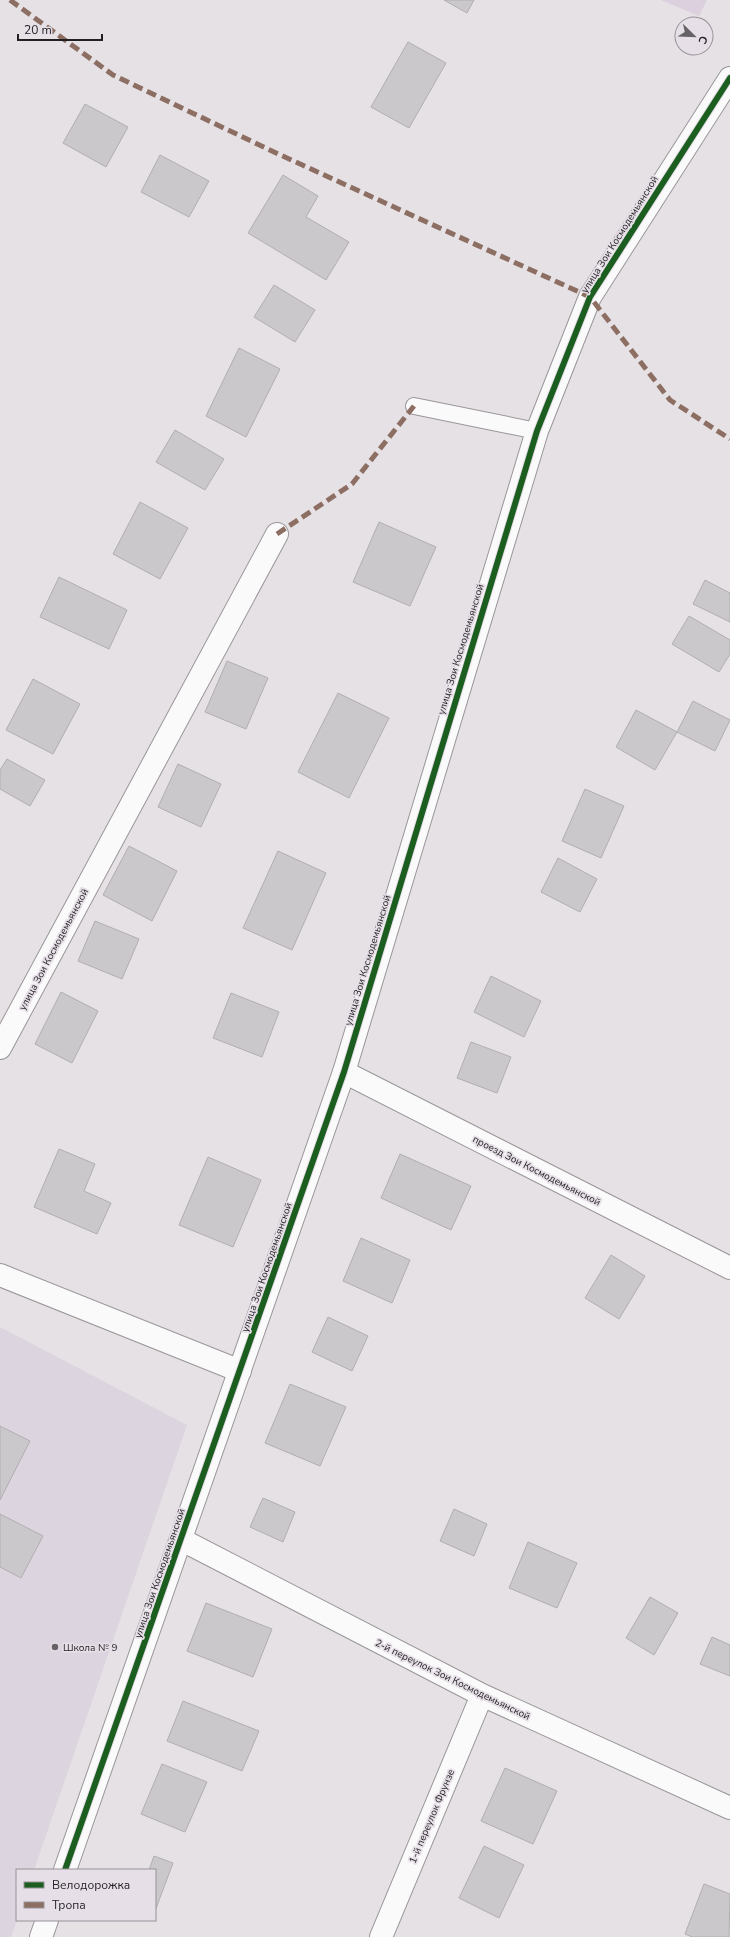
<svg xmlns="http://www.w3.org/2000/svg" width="730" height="1937" viewBox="0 0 730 1937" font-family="'Nunito Sans',sans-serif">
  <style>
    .built { fill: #dcd4de }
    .green { fill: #dccfde }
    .building { fill: #cbc8cb; stroke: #b1aeb2 }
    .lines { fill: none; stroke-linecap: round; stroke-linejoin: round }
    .service-casing { stroke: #99969a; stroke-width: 18 }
    .minor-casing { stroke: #99969a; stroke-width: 24 }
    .tertiary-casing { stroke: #99969a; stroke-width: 24 }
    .service { stroke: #fbfafb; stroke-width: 16 }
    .minor { stroke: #fbfafb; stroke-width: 22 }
    .tertiary { stroke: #fbfafb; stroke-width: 22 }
    .quiet { stroke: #8d6e63; stroke-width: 5; stroke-dasharray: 10 5; stroke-linecap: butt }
    .cycleway-casing { stroke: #e6dfe7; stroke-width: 8 }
    .cycleway { stroke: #1b5e20; stroke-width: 6 }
    .poi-dot { fill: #666366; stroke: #e6dfe7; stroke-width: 1.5 }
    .labels { text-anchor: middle; stroke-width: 3.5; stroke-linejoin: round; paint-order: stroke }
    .street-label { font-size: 10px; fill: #211f22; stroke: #e6dfe7 }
    .poi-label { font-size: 10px; fill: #211f22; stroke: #e6dfe7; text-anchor: start }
  </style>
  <rect width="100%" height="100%" fill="#e5e1e5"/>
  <path class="built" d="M0 1327 187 1425 34 1870H17V1920L11 1937H0Z"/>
  <path class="green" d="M661 0H707L699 16Z"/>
  <path class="building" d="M444 0H474L467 13Z
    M408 42 446 63 409 128 371 107Z
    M85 104 128 127 106 167 63 143Z
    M160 155 209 181 189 217 141 192Z
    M283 175 318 196 306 217 349 242 326 280 248 233Z
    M274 285 315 310 295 342 254 317Z
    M239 348 280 369 246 437 206 416Z
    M175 430 224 459 205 490 156 462Z
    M140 502 188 528 160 579 113 554Z
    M379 522 436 547 410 606 353 582Z
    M59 577 127 610 109 649 40 617Z
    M705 580 730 593V622L693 604Z
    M689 616 730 640V654L719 672 672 644Z
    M227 661 268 678 246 729 205 712Z
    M33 679 80 704 53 754 6 730Z
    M338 693 389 718 349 798 298 772Z
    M693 701 730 720 715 751 677 732Z
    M636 710 677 732 655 770 616 747Z
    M7 759 45 780 30 806 0 789V770Z
    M178 764 221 784 201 827 158 807Z
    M585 789 624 806 601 858 562 841Z
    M129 846 177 871 152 921 103 895Z
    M278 851 326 873 292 950 243 928Z
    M558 858 597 879 580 912 541 892Z
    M95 921 139 939 122 979 78 961Z
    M491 976 541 1001 524 1037 474 1012Z
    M61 992 98 1011 72 1063 35 1044Z
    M231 993 279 1012 262 1057 213 1038Z
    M471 1042 511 1057 497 1093 457 1078Z
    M59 1149 95 1164 84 1191 111 1203 97 1234 34 1207Z
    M400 1154 471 1186 451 1230 381 1198Z
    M208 1157 261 1180 233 1247 179 1225Z
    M361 1238 410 1260 392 1303 343 1281Z
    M611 1255 645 1276 619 1319 585 1298Z
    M328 1317 368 1336 352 1371 312 1352Z
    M290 1384 346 1407 320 1466 265 1443Z
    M0 1426 30 1441 0 1500Z
    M263 1498 295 1512 283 1542 250 1527Z
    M454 1509 487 1524 474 1556 440 1541Z
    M0 1514 43 1536 21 1578 0 1567Z
    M528 1542 577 1563 557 1608 509 1588Z
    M650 1597 678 1613 654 1655 626 1638Z
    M206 1603 272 1629 253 1677 187 1651Z
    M712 1637 730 1645V1676L700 1664Z
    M183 1701 259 1731 242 1771 167 1741Z
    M162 1764 207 1782 185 1832 141 1814Z
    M505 1768 557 1791 533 1844 481 1821Z
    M484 1846 524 1865 499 1918 459 1898Z
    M154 1856 173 1863 155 1911V1870H149Z
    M704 1884 730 1894 729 1937H692L685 1934Z"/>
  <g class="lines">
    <defs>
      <path id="service" d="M414 406 537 431"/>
      <path id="minor" d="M0 1048 277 534
        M344 1072 730 1268
        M0 1275 240 1371
        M182 1540 482 1695 730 1808
        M381 1937 482 1695"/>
      <path id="tertiary" d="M65 1870 344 1072 537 431 590 297 730 78
        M41 1937 47 1920"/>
    </defs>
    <use href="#service" class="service-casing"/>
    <use href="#minor" class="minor-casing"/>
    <use href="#tertiary" class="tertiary-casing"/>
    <use href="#service" class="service"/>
    <use href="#minor" class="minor"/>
    <use href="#tertiary" class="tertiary"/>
    <path class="quiet" d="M10 0 113 75 274 152 590 297 670 400 730 439
      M277 534 352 484 414 406"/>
    <defs>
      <path id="cycleway" d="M65 1870 344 1072 537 431 590 297 730 78"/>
    </defs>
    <use href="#cycleway" class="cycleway-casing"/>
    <use href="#cycleway" class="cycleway"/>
  </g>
  <circle class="poi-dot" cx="55" cy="1647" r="4"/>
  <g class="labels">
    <g class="street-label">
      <text transform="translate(619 234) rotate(-58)" y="4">улица Зои Космодемьянской</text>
      <text transform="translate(460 649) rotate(-73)" y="4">улица Зои Космодемьянской</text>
      <text transform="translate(53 949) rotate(-62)" y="4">улица Зои Космодемьянской</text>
      <text transform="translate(367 960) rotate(-73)" y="4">улица Зои Космодемьянской</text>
      <text transform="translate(537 1170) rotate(27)" y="4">проезд Зои Космодемьянской</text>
      <text transform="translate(266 1267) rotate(-71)" y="4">улица Зои Космодемьянской</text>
      <text transform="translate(159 1573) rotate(-71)" y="4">улица Зои Космодемьянской</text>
      <text transform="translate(453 1679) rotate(26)" y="4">2-й переулок Зои Космодемьянской</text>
      <text transform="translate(431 1816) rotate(-67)" y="4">1-й переулок Фрунзе</text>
    </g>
    <g class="poi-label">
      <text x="63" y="1651">Школа № 9</text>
    </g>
  </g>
  <rect x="16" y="1869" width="140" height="52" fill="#e6dfe7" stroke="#979298"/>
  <rect x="24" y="1882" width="20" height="6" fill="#1b5e20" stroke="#979298"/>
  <text x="52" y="1889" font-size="12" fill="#211f22">Велодорожка</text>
  <rect x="24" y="1902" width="20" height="6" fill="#8d6e63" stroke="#979298"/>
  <text x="52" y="1909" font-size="12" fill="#211f22">Тропа</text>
  <g transform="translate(694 36) rotate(113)"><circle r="19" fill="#e6dfe7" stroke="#979298"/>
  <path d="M0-3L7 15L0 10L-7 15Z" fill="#666366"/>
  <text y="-6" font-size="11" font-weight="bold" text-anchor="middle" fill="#211f22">С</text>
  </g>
  <path d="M18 34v6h84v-6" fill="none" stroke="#211f22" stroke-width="2"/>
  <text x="24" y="34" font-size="12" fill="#211f22" stroke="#e6dfe7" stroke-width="3" paint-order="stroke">20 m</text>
</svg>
